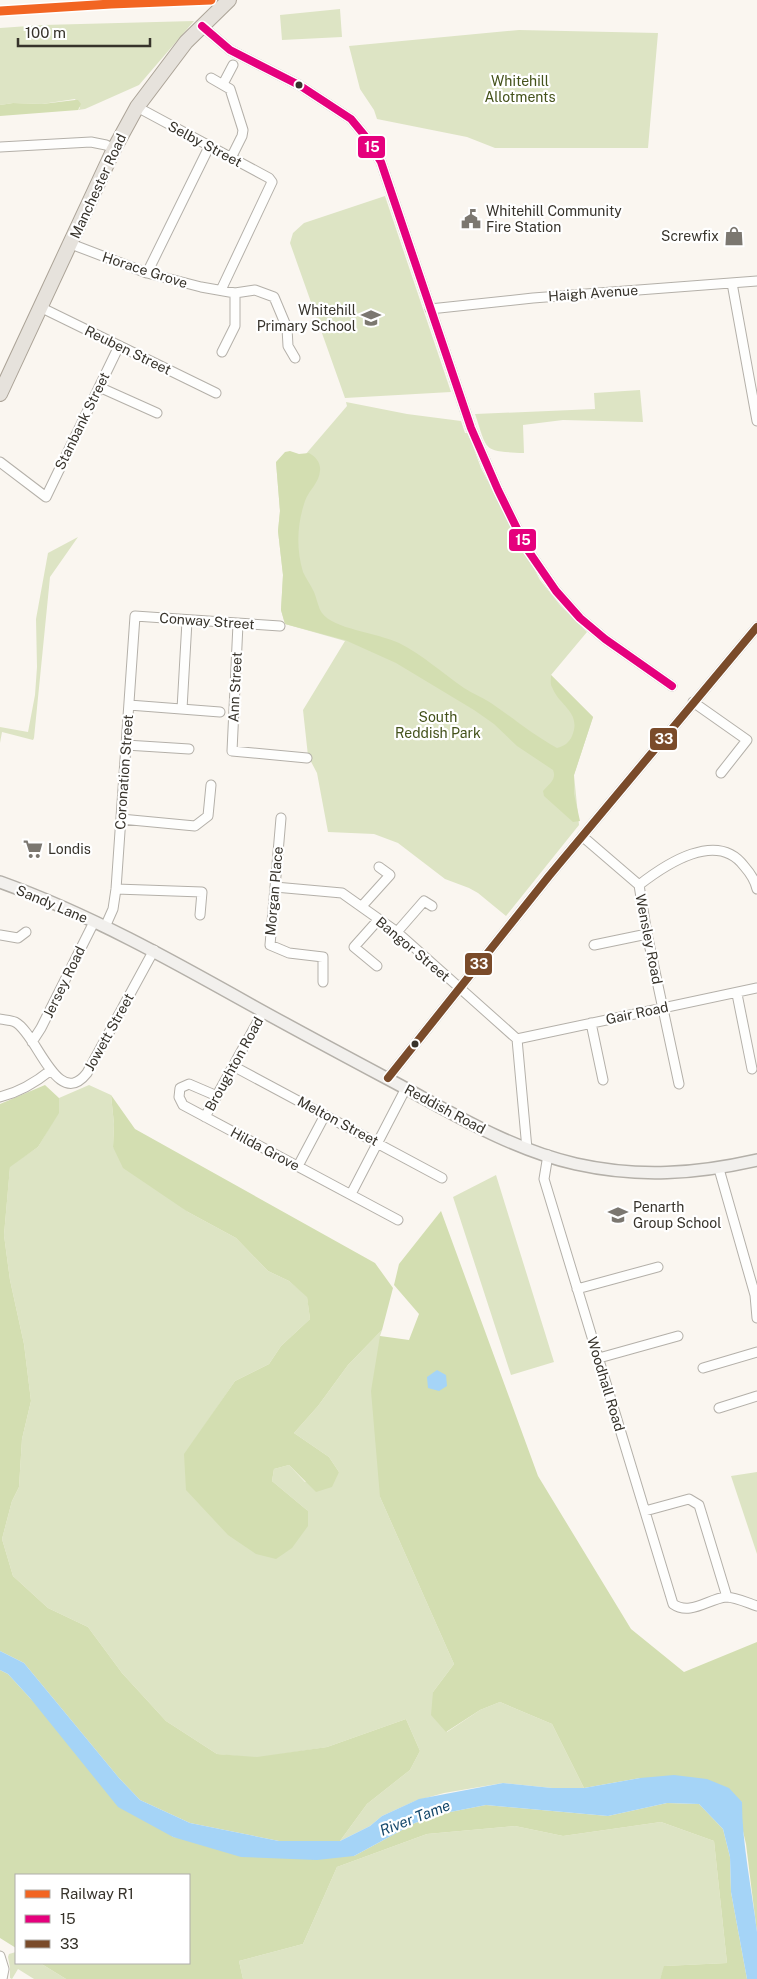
<svg xmlns="http://www.w3.org/2000/svg" width="757" height="1979" viewBox="0 0 757 1979" font-family="'Public Sans',sans-serif">
  <style>
    .green { fill: #dde4c4 }
    .forest { fill: #d3deb1 }
    .water { fill: #a5d4f7 }
    .lines { fill: none; stroke-linecap: round; stroke-linejoin: round }
    .minor-casing { stroke: #b4b0a9; stroke-width: 11 }
    .secondary-casing { stroke: #b4b0a9; stroke-width: 14 }
    .primary-casing { stroke: #aba397; stroke-width: 16 }
    .minor { stroke: #fefefd; stroke-width: 9 }
    .secondary { stroke: #f2f0ed; stroke-width: 11 }
    .primary { stroke: #e6e2dc; stroke-width: 14 }
    .bus-1-casing { stroke: #fff; stroke-width: 11 }
    .bus-2-casing { stroke: #fff; stroke-width: 11 }
    .bus-1 { stroke: #e5007d; stroke-width: 8 }
    .bus-2 { stroke: #7a4b2a; stroke-width: 8 }
    .rail-1-casing { stroke: #fff; stroke-width: 12 }
    .rail-1 { stroke: #f26522; stroke-width: 9 }
    .bus-dot { fill: #37332b; stroke: #fff; stroke-width: 2 }
    .labels { text-anchor: middle; stroke-width: 4.5; stroke-linejoin: round; paint-order: stroke }
    .park-label { font-size: 14px; fill: #44521b; stroke: #fff }
    .street-label { font-size: 14px; fill: #37332b; stroke: #fff }
    .poi-label { font-size: 14px; fill: #37332b; stroke: #fff; text-anchor: start }
    .water-label { font-size: 15px; font-style: italic; fill: #15486b; stroke: #fff }
    .line-badge { stroke: #fff; stroke-width: 2 }
    .badge-label { font-size: 14px; text-anchor: middle; font-weight: bold; fill: #fff }
  </style>
  <rect width="100%" height="100%" fill="#faf6f0"/>
  <path class="green" d="M340 9 342 37 282 40 280 15Z
    M194 21 139 85 85 109 78 110 80 108 75 99 42 104 13 103 0 105V28L43 25Z
    M519 30 658 33 648 148H495L467 137 377 119 374 110 360 89 349 46Z
    M385 196 451 392 345 398 290 243 293 233 304 223Z
    M640 390 643 422 563 420 523 425 524 453C482 451 488 452 475 414L595 409 594 393Z
    M346 402 407 414 461 421 465 433H468L481 468 540 580 560 605 587 632 551 675 593 717 574 775 579 825 506 916 478 893 469 888 445 879 398 843 374 834 328 832 317 773 308 756 303 710 345 641 285 624 281 610 283 575 278 531 280 511 276 462H299L347 406Z
    M78 537 50 577 34 738 33 740 2 732 0 743V727L28 732 35 695 37 667 36 619 48 553Z
    M89 1085 111 1095 114 1124 113 1147 188 1212 236 1238 268 1271 289 1281 307 1296 310 1319 281 1346 269 1364 235 1381 185 1454 308 1511 272 1481 274 1469 289 1465 305 1482 339 1472 329 1457 294 1433 318 1406 348 1365 382 1330 380 1336V1497L454 1664 433 1692 447 1732 480 1710 500 1702 552 1724 584 1788H552L503 1783 444 1793 415 1801 382 1816 370 1826 340 1841 367 1804 410 1770 420 1751 406 1719 327 1747 257 1758 217 1754 166 1721 122 1673 88 1627 48 1608 13 1576 2 1539 12 1501 19 1487 22 1439 31 1401 24 1344 10 1280 4 1235 10 1166 38 1147 58 1113 59 1098Z
    M496 1175 554 1362 511 1375 453 1197Z
    M757 1472V1554L731 1476Z
    M661 1822 714 1841 727 1963 665 1966 660 1979H243L239 1961 303 1944 337 1867 427 1834 515 1826 563 1836Z
    M16 1952V1963H40L66 1979H34L18 1969 12 1979 10 1978V1968L8 1957 9 1954Z"/>
  <path class="forest" d="M75 100H78L81 104 78 110 0 116V105L13 103 42 104Z
    M290 451 299 454 309 453C316 457 321 463 320 471 319 483 309 490 305 501 297 524 296 549 303 572 306 579 311 585 314 592 317 599 318 607 322 613 333 629 378 633 399 643 423 655 442 673 464 688 473 694 482 697 491 703 513 718 533 735 557 748 564 746 569 743 572 736 582 712 559 706 552 687 550 684 551 679 551 675L593 717 574 775V794L580 821 573 822 544 796 543 791C549 784 557 779 553 770L517 746 494 724 474 710 396 663 345 640 285 624 281 610 283 575 278 531 280 511 276 462 285 452Z
    M45 1085 59 1098V1113L38 1147 10 1167 4 1235 10 1280 24 1344 31 1401 22 1439 19 1487 12 1501 2 1539 13 1576 48 1608 88 1627 122 1673 166 1721 217 1754 257 1757 327 1747 406 1719 420 1751 410 1770 367 1804 340 1841H279L190 1823 140 1800 119 1778 24 1663 0 1651V1104Z
    M111 1095 135 1129 375 1263 393 1288 382 1330 348 1365 318 1406 294 1433 329 1457 339 1472 332 1487 316 1492 289 1465 274 1469 272 1481 308 1511V1526L292 1548 276 1559 256 1554 228 1535 186 1490 184 1454 235 1381 269 1364 281 1346 310 1319 307 1297 289 1281 268 1271 236 1238 188 1212 123 1168 113 1147 114 1124Z
    M441 1211 538 1476 631 1629 684 1672 757 1642V1933L746 1844 742 1827V1802L640 1778 584 1788 552 1724 500 1702 480 1710 446 1732 431 1715 433 1692 454 1664 380 1497 371 1391 380 1336 409 1340 419 1314 394 1285 399 1264Z
    M0 1670 8 1674 30 1698 173 1837 354 1856 415 1823 445 1813 486 1805 608 1816 667 1803 699 1804 723 1829 730 1857 731 1892 747 1979H660L664 1966 727 1963 714 1841 661 1822 563 1836 515 1826 427 1834 337 1867 303 1944 239 1961 243 1979H66L40 1963H189V1875H16V1948L0 1938Z"/>
  <path class="water" d="M437 1370 446 1375 447 1386 439 1391 428 1388 427 1377Z
    M0 1651 24 1663 119 1778 140 1800 190 1823 279 1841H340L370 1826 382 1816 419 1799 503 1783 552 1788H584L640 1778 674 1775 707 1779 729 1788 742 1802C742 1844 752 1890 757 1932 757 1947 757 1964 757 1979H747L731 1892 730 1857 723 1829 699 1804 667 1803 608 1816 486 1805 445 1813 415 1823 354 1856 317 1860 241 1857 173 1837 118 1807 30 1698 8 1674 0 1670Z"/>
  <g class="lines">
    <defs>
      <path id="minor" d="M202 26 230 50 299 85 351 119 365 136 381 162 471 428 498 490 527 549 556 591 580 618 605 639 672 686
        M211 78 230 89 243 130 242 136 231 158
        M223 84 233 65
        M137 107 269 178 272 182 221 290
        M0 147 91 142 106 145 114 149
        M71 244 147 273 201 287 235 293 255 290 274 297 287 328 288 346 295 358
        M147 273 209 147
        M732 283 757 421
        M40 307 216 393
        M430 309 533 298 757 281
        M222 352 235 326V293
        M99 387 157 413
        M0 462 46 497 119 346
        M238 624 232 751 307 758
        M693 702 747 740 721 773
        M129 705 220 712
        M182 709 187 621
        M126 745 189 749
        M281 818 270 945 289 953 323 957V982
        M121 819 195 826 208 816 211 785
        M582 836 639 885 647 934 679 1084
        M639 885C666 864 717 830 744 866 751 874 755 880 757 889
        M275 887 342 893 397 932 517 1039 527 1149
        M116 889 202 892 200 915
        M362 906 390 875 379 867
        M105 927 113 909 116 889 135 616 280 626
        M397 932 424 901 432 906
        M0 935 18 938 26 932
        M594 945 647 934
        M377 966 354 947 379 919
        M737 994 752 1069
        M0 1019C4 1020 11 1020 15 1022 37 1033 57 1111 87 1073L154 950
        M591 1023 603 1080
        M517 1039 757 988
        M32 1042 41 1028 94 922
        M233 1066 442 1178
        M388 1078 549 876 757 627
        M217 1096 189 1084 180 1088 179 1097 183 1105 398 1220
        M0 1097C20 1092 35 1083 51 1070
        M205 1117 263 1012
        M548 1155 544 1179 673 1604C690 1616 708 1599 726 1597 735 1597 748 1603 757 1606
        M298 1166 325 1115
        M719 1169 755 1295 757 1318
        M351 1194 406 1088
        M577 1289 658 1267
        M599 1358 678 1336
        M703 1368 757 1352
        M719 1408 757 1396
        M645 1511 689 1499 699 1505 727 1597
        M0 1956 4 1969 2 1979"/>
      <path id="secondary" d="M0 882C89 914 171 960 253 1006 298 1031 343 1055 388 1079 449 1111 509 1149 576 1164 639 1178 695 1174 757 1160"/>
      <path id="primary" d="M0 394 114 149 137 107 186 42 229 0"/>
    </defs>
    <use href="#minor" class="minor-casing"/>
    <use href="#secondary" class="secondary-casing"/>
    <use href="#primary" class="primary-casing"/>
    <use href="#minor" class="minor"/>
    <use href="#secondary" class="secondary"/>
    <use href="#primary" class="primary"/>
    <defs>
      <path id="bus-1" d="M202 26 230 50 299 85 351 119 365 136 381 162 471 428 498 490 527 549 556 591 580 618 605 639 672 686"/>
      <path id="bus-2" d="M388 1078 549 876 757 627"/>
    </defs>
    <use href="#bus-1" class="bus-1-casing"/>
    <use href="#bus-2" class="bus-2-casing"/>
    <use href="#bus-1" class="bus-1"/>
    <use href="#bus-2" class="bus-2"/>
    <defs>
      <path id="rail-1" d="M0 11 111 4 211 0"/>
    </defs>
    <use href="#rail-1" class="rail-1-casing"/>
    <use href="#rail-1" class="rail-1"/>
  </g>
  <defs>
    <symbol id="civic-bare" viewBox="-9 -9 18 18"><path d="M-.6-6.5H3V-4.5H.6V-3L4-1V1h2V6H-6V1h2V-1L-.6-3ZM-1.2 2.5V6h2.4V2.5Z" fill="#7b7770" stroke="#fff" stroke-width="2.5" paint-order="stroke"/></symbol>
    <symbol id="shop-bare" viewBox="-9 -9 18 18"><path d="M-5-2.5h2.3a2.7 3.5 0 0 1 5.4 0H5L5.5 6h-11ZM-1.5-2.5h3a1.5 2.3 0 0 0-3 0Z" fill="#7b7770" stroke="#fff" stroke-width="2.5" paint-order="stroke"/></symbol>
    <symbol id="school-bare" viewBox="-9 -9 18 18"><path d="M0-5L7-2L0 1L-7-2ZM-4 1L0 2.5L4 1V4Q0 6-4 4Z" fill="#7b7770" stroke="#fff" stroke-width="2.5" paint-order="stroke"/></symbol>
    <symbol id="supermarket-bare" viewBox="-9 -9 18 18"><path d="M-6-5.5h2.5l.6 2H6L4.5 2H-2.5L-4.4-4H-6ZM-1.5 3.2a1.3 1.3 0 1 0 .1 0ZM3 3.2a1.3 1.3 0 1 0 .1 0Z" fill="#7b7770" stroke="#fff" stroke-width="2.5" paint-order="stroke"/></symbol>
  </defs>
  <g fill-rule="evenodd">
    <use href="#civic-bare" x="457" y="205" width="28" height="28"/>
    <use href="#shop-bare" x="720" y="222" width="28" height="28"/>
    <use href="#school-bare" x="357" y="304" width="28" height="28"/>
    <use href="#supermarket-bare" x="19" y="835" width="28" height="28"/>
    <use href="#school-bare" x="604" y="1201" width="28" height="28"/>
  </g>
  <g class="bus-dot">
    <circle cx="299" cy="85" r="4.5"/>
    <circle cx="415" cy="1044" r="4.5"/>
  </g>
  <g class="labels">
    <g class="park-label">
      <text x="520" y="86">Whitehill<tspan x="520" dy="16">Allotments</tspan></text>
      <text x="438" y="722">South<tspan x="438" dy="16">Reddish Park</tspan></text>
    </g>
    <g class="street-label">
      <text transform="translate(205 144) rotate(28)" y="5">Selby Street</text>
      <text transform="translate(98 186) rotate(-65)" y="5">Manchester Road</text>
      <text transform="translate(145 270) rotate(18)" y="5">Horace Grove</text>
      <text transform="translate(593 293) rotate(-4)" y="5">Haigh Avenue</text>
      <text transform="translate(128 350) rotate(26)" y="5">Reuben Street</text>
      <text transform="translate(82 421) rotate(-64)" y="5">Stanbank Street</text>
      <text transform="translate(207 621) rotate(4)" y="5">Conway Street</text>
      <text transform="translate(235 687) rotate(-87)" y="5">Ann Street</text>
      <text transform="translate(124 772) rotate(-86)" y="5">Coronation Street</text>
      <text transform="translate(274 891) rotate(-85)" y="5">Morgan Place</text>
      <text transform="translate(52 904) rotate(23)" y="5">Sandy Lane</text>
      <text transform="translate(649 939) rotate(79)" y="5">Wensley Road</text>
      <text transform="translate(413 949) rotate(40)" y="5">Bangor Street</text>
      <text transform="translate(64 982) rotate(-64)" y="5">Jersey Road</text>
      <text transform="translate(637 1013) rotate(-12)" y="5">Gair Road</text>
      <text transform="translate(109 1032) rotate(-61)" y="5">Jowett Street</text>
      <text transform="translate(234 1064) rotate(-61)" y="5">Broughton Road</text>
      <text transform="translate(445 1109) rotate(28)" y="5">Reddish Road</text>
      <text transform="translate(338 1121) rotate(28)" y="5">Melton Street</text>
      <text transform="translate(265 1149) rotate(28)" y="5">Hilda Grove</text>
      <text transform="translate(606 1384) rotate(73)" y="5">Woodhall Road</text>
    </g>
    <g class="poi-label">
      <text x="486" y="216">Whitehill Community<tspan x="486" dy="16">Fire Station</tspan></text>
      <text x="719" y="241" text-anchor="end">Screwfix</text>
      <text x="356" y="315" text-anchor="end">Whitehill<tspan x="356" dy="16">Primary School</tspan></text>
      <text x="48" y="854">Londis</text>
      <text x="633" y="1212">Penarth<tspan x="633" dy="16">Group School</tspan></text>
    </g>
    <g class="water-label">
      <text transform="translate(415 1818) rotate(-21)" y="5">River Tame</text>
    </g>
  </g>
  <g class="line-badge">
    <rect x="357" y="135" width="29" height="24" rx="5" fill="#e5007d"/>
    <rect x="508" y="528" width="29" height="24" rx="5" fill="#e5007d"/>
    <rect x="649" y="727" width="29" height="24" rx="5" fill="#7a4b2a"/>
    <rect x="464" y="952" width="29" height="24" rx="5" fill="#7a4b2a"/>
  </g>
  <g class="badge-label">
    <text x="372" y="152">15</text>
    <text x="523" y="545">15</text>
    <text x="664" y="744">33</text>
    <text x="479" y="969">33</text>
  </g>
  <rect x="15" y="1874" width="175" height="90" fill="#ffffff" stroke="#afadaa"/>
  <rect x="25" y="1890" width="25" height="8" fill="#f26522" stroke="#afadaa"/>
  <text x="60" y="1899" font-size="15" fill="#37332b">Railway R1</text>
  <rect x="25" y="1915" width="25" height="8" fill="#e5007d" stroke="#afadaa"/>
  <text x="60" y="1924" font-size="15" fill="#37332b">15</text>
  <rect x="25" y="1940" width="25" height="8" fill="#7a4b2a" stroke="#afadaa"/>
  <text x="60" y="1949" font-size="15" fill="#37332b">33</text>
  <path d="M18 38v8h132v-8" fill="none" stroke="#37332b" stroke-width="2.5"/>
  <text x="25" y="38" font-size="15" fill="#37332b" stroke="#ffffff" stroke-width="4" paint-order="stroke">100 m</text>
</svg>
